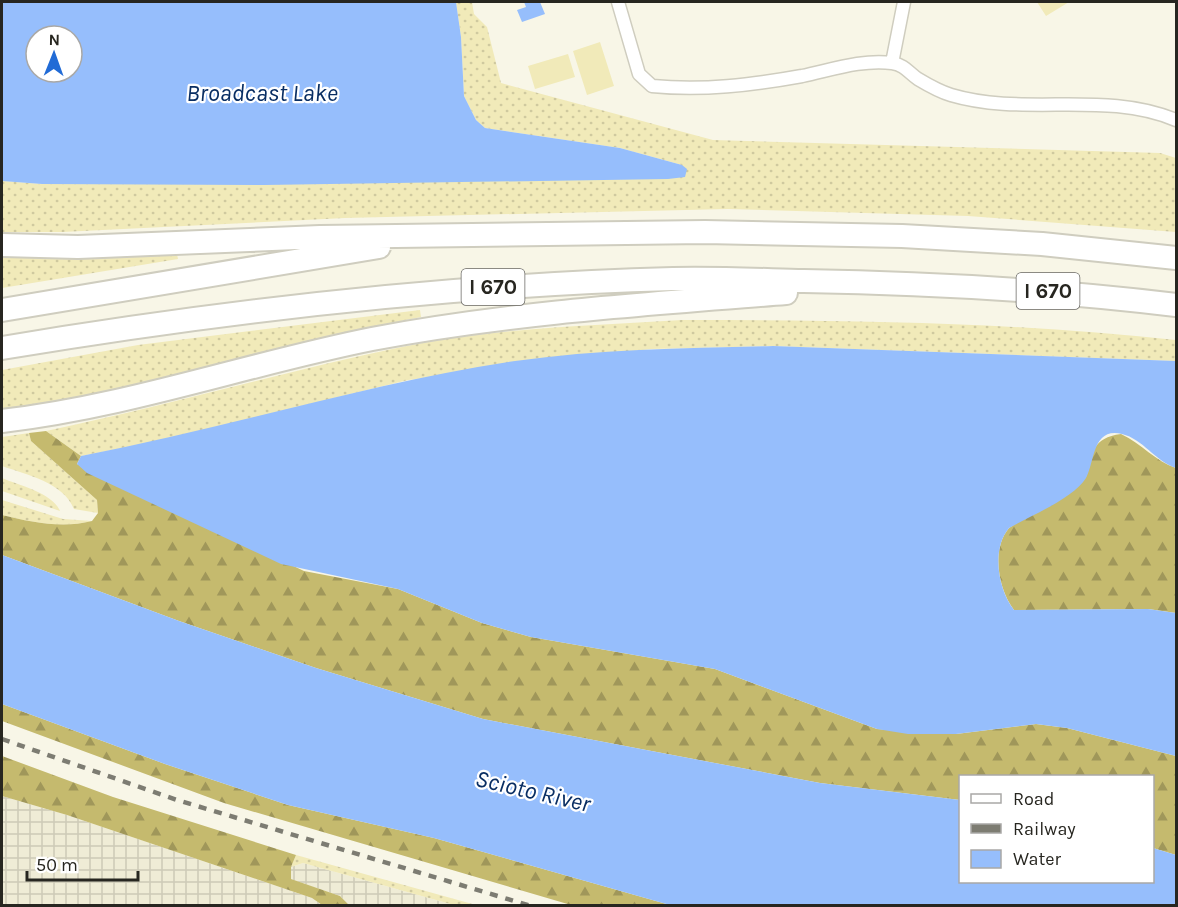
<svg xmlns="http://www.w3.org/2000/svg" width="1178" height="907" viewBox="0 0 1178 907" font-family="Karla,sans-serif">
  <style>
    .industrial { fill: url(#industrial-grid) }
    .grass { fill: url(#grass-dots) }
    .forest { fill: url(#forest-firs) }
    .garden { fill: #f1eab9 }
    .water { fill: #96befc; fill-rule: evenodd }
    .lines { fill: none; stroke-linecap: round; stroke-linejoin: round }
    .minor-casing { stroke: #cfcdbf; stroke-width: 15 }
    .motorway-casing { stroke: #cfcdbf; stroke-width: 26 }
    .minor { stroke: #fff; stroke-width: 12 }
    .motorway { stroke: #fff; stroke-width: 22 }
    .rail { stroke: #7d7c72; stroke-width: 4.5; stroke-dasharray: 8 8; stroke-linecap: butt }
    .labels { text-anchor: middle; stroke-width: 4.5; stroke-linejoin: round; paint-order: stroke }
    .shield { fill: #fff; stroke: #686763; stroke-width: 1.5 }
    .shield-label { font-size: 21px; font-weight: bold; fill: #272620 }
    .water-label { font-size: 24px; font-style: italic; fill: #092e63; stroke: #fff }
  </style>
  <defs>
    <pattern id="industrial-grid" width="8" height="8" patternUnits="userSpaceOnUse" patternTransform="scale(1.5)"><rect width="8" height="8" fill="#efecd6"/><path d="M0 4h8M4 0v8" fill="none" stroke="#cdcab7"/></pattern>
    <pattern id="grass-dots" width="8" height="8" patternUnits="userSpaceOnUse" patternTransform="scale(1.5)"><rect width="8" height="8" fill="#f1eab9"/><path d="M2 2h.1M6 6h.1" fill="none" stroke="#cfc99f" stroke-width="1.8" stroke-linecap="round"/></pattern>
    <pattern id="forest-firs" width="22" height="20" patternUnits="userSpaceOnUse" patternTransform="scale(1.5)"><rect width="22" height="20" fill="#c5ba6e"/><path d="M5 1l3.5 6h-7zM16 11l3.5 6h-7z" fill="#a0975a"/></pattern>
  </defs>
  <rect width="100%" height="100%" fill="#f8f6e7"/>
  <path class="industrial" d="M2 796 67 815 312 898 322 905H2Z
    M303 863 454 905H349L340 896 290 879 291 867Z"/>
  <path class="grass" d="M456 2H472L474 14 487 27 501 83 713 140 1160 153 1176 158V232L968 216 728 209 345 218 62 232H2V181L42 184 682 165 620 148 485 128 476 120 464 96 461 37Z
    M177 254 178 259 2 288V255Z
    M420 310 421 317C309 339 200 375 87 397 59 403 30 406 2 411V370L138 345Z
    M682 320C848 320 1012 322 1176 340V361L773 346 651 349 408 380 164 440 81 456 46 431C164 406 279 373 397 348 490 328 587 326 682 320Z
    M29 433 31 441 97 500 98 513 74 509C63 482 27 475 2 466V437Z
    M2 478C18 485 53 493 60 511L2 491Z
    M2 500 63 519 92 521C62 529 31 522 2 515Z
    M296 855 476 905H454L303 863 291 867Z"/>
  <path class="forest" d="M46 431 81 456 77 464 304 571 398 589 482 623 531 637 715 669 877 729 956 734 1036 724 1067 728 1176 756V855L1153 848 1152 776H960V800L820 783 483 719 316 668 179 621 2 555V515C31 522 62 529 92 521L98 513 97 500 31 441 29 433Z
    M1121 434C1142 444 1155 461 1176 468V613L1148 609 1014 610C998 589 991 549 1009 528L1086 477C1093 452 1092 438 1121 434Z
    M2 704 165 764 288 805 434 838 670 905H571L224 803 2 721Z
    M2 756 113 797 296 855 291 867V879L340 896 349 905H322L312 898 67 815 2 796Z"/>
  <path class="garden" d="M1037 2H1069L1046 16Z
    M600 42 614 86 587 95 573 51Z
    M568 54 575 77 535 89 528 66Z"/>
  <path class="water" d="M2 2H456L461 37 464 96 476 120 485 128 620 148 682 165 687 169 685 177 668 179 264 185 42 184 2 181ZM36 36H72V72H36Z
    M524 2H540L545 14 522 22 517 10 526 7Z
    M773 346 1176 361V468C1155 461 1143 439 1122 434 1092 427 1095 462 1086 478 1074 498 1030 516 1009 528 991 549 998 590 1014 610L1148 609 1176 613V756L1067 728 1036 724 956 734H908L877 729 715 669 531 637 482 623 398 589 281 564 87 473 77 464 81 456C227 428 369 383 515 361 600 349 687 348 773 346Z
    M2 555 179 621 316 668 483 719 820 783 960 800V882H1152L1153 848 1176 855V905H670L434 838 288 805 165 764 2 704Z"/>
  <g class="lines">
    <defs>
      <path id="minor" d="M618 2 639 74 652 86C703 91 752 85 802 76 831 70 862 59 892 63 905 65 909 73 918 79 928 85 941 92 951 95 1025 117 1105 90 1176 120
        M892 63 904 2"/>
      <path id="motorway" d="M2 245 78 247 320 237 705 232 902 236 1042 244 1176 258
        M2 310 379 247
        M2 348C224 311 448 285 673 279 717 278 761 280 804 281 929 283 1052 290 1176 305
        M2 421C130 406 247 364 372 339 509 313 647 304 786 293"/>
    </defs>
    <use href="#minor" class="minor-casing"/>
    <use href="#motorway" class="motorway-casing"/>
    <use href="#minor" class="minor"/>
    <use href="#motorway" class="motorway"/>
    <path class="rail" d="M2 739 177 800 531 906"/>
  </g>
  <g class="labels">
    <g class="shield">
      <rect x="461.5" y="269" width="63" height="36" rx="4.5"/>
      <rect x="1016.5" y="273" width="63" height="36" rx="4.5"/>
    </g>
    <g class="shield-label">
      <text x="493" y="294">I 670</text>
      <text x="1048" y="298">I 670</text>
    </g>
    <g class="water-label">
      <text x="262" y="101">Broadcast Lake</text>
      <text transform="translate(533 791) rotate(13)" y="8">Scioto River</text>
    </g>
  </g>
  <rect width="1178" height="907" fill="none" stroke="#272620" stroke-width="6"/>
  <rect x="959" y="775" width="195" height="108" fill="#ffffff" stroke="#a9a8a6" stroke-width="1.5"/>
  <rect x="971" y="794" width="30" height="9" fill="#ffffff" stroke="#a9a8a6" stroke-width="1.5"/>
  <text x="1013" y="805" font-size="18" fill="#272620">Road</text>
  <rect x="971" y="824" width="30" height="9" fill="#7d7c72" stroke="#a9a8a6" stroke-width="1.5"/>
  <text x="1013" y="835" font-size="18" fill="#272620">Railway</text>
  <rect x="971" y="850" width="30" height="18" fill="#96befc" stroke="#a9a8a6" stroke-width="1.5"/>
  <text x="1013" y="865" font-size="18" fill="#272620">Water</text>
  <g transform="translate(54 54) rotate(1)"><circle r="28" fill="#ffffff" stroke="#a9a8a6" stroke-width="1.5"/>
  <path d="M0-4.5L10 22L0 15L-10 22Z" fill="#216bd6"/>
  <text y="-9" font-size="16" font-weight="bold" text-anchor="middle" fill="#272620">N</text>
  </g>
  <path d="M27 871v9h111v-9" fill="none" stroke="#272620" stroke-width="3"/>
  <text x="36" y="871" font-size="18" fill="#272620" stroke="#ffffff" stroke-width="4.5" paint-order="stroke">50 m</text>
</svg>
